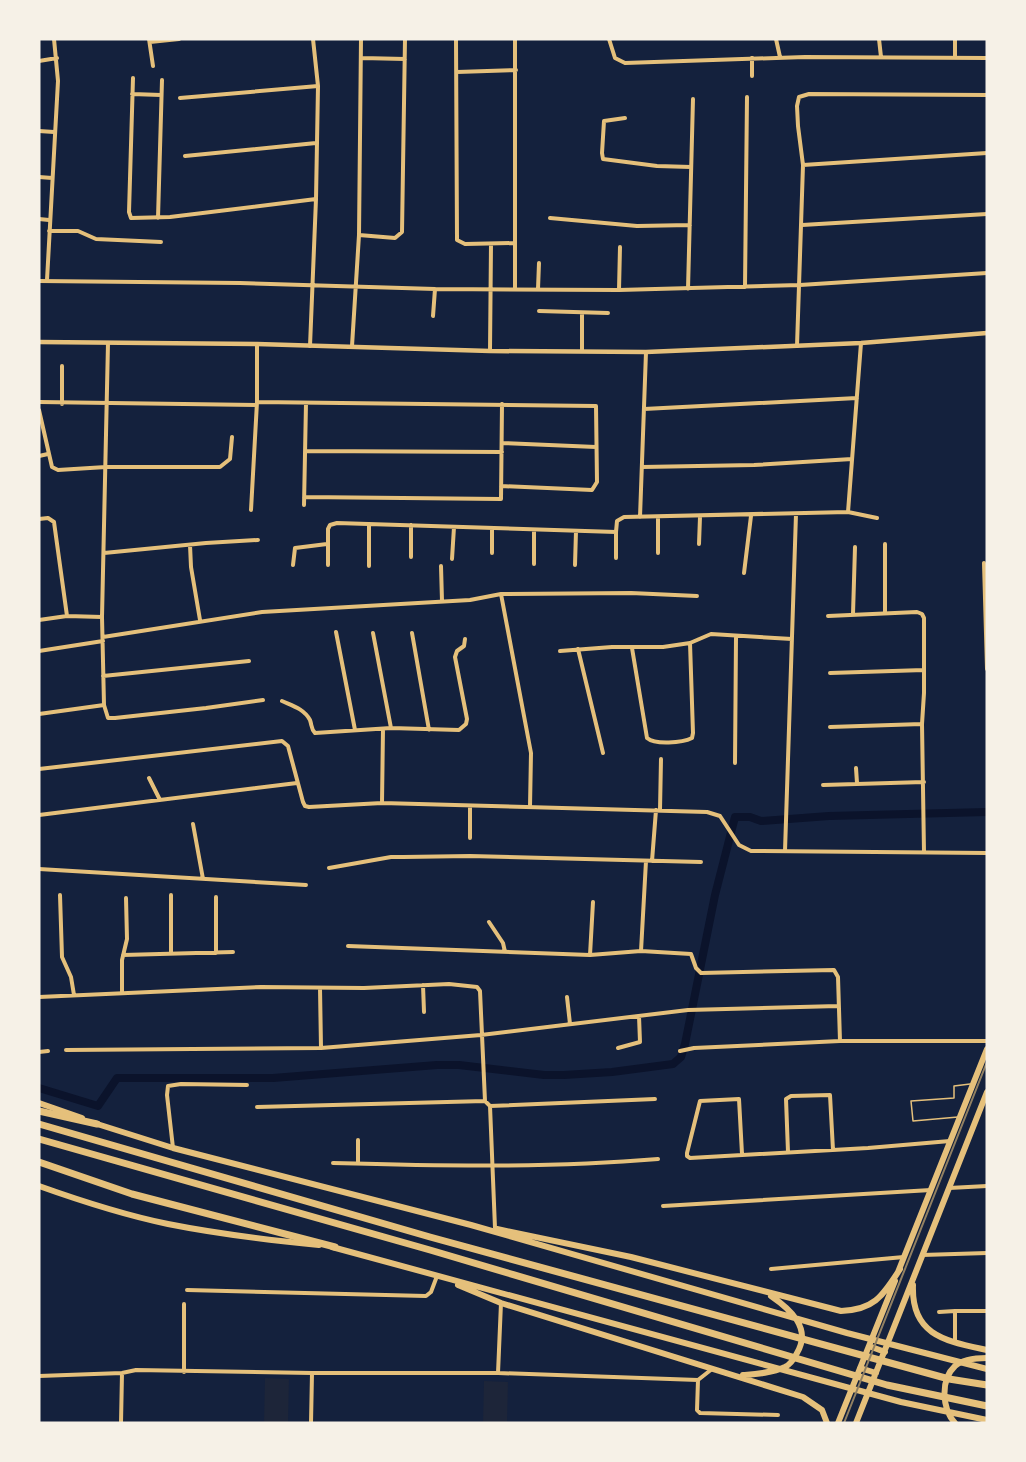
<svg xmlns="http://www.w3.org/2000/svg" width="1026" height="1462" viewBox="0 0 1026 1462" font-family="Manrope,sans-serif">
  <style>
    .green { fill: #1d2539 }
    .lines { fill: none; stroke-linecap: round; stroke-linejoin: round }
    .canal { stroke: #0b132b; stroke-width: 8 }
    .service { stroke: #e5c07b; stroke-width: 1.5 }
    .minor { stroke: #e5c07b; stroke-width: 4 }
    .tertiary { stroke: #e5c07b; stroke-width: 4.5 }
    .primary { stroke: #e5c07b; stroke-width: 6 }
    .motorway { stroke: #e5c07b; stroke-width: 7 }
    .rail { stroke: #918062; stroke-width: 2 }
  </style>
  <rect width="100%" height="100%" fill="#14213d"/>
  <path class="green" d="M265 1378 289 1379 288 1423H264Z
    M484 1381 508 1382 507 1423H483Z"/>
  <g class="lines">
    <path class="canal" d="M39 1088 98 1106 117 1078H273L437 1065H459L544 1075H564L612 1072 673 1064 681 1057 685 1044 715 895 735 817H750L761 821 829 816 987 812"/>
    <path class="service" d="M958 1117 913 1121 911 1101 954 1098V1086L970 1084"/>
    <path class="minor" d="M149 39 153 66
      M456 39 457 240 465 244 515 243
      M515 39V289
      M609 39 615 58 625 63 805 57 987 58
      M776 39 780 57
      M879 39 881 57
      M150 42 179 39
      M362 58 405 59
      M752 58V76
      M955 58V39
      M39 61 57 58
      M457 72 516 70
      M133 78 129 212 131 218 170 217 316 199
      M132 94 161 95
      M180 98 318 86
      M625 118 604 121 602 153 603 159 657 166 691 167
      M39 131 54 132
      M185 156 316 143
      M803 165 987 153
      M39 177 52 178
      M158 218 162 80
      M550 218 637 226 690 225
      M39 219 49 220
      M802 225 987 214
      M49 231H78L96 239 161 242
      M359 235 395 238 402 232 405 39
      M47 280 58 81 54 39
      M39 281 240 283 435 289 619 290 800 285 987 273
      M745 287 747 97
      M538 289 539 263
      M688 289 693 99
      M619 290 620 247
      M539 311 608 313
      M433 316 435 289
      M108 343 102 617 104 705 108 718H115L206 708 263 700
      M310 346 316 199 318 86 313 39
      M352 346 359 235 361 39
      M797 346 803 165 798 126 797 106 799 97 809 94 987 95
      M490 351 491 244
      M582 351V313
      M39 402 256 405
      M257 402 596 406 597 482 592 490 501 486
      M62 404V366
      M644 409 857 398
      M39 410 52 467 58 470 106 467H220L230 459 232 437
      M502 443 596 447
      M305 451 502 452
      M39 456 48 454
      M642 467 754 465 852 459
      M304 497 501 499 502 404
      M304 505 306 403
      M251 510 257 402V344
      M848 512 861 343
      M640 517 646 352
      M39 519 48 518 54 522 67 616
      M369 524V566
      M492 529V553
      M699 544 700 517
      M885 544V613
      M190 545 191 567 200 620
      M104 553 206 543 258 540
      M658 553V517
      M411 557V525
      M616 558V532
      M452 559 454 527
      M984 563 987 669
      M534 564V530
      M293 565 295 548 327 544
      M328 565V529L330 525 337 523 616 532 617 521 624 517 848 512 877 518
      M575 565 576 531
      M441 566 442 601
      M744 573 751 516
      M501 594 531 753 530 807
      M853 614 855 547
      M828 616 917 612 922 614 924 618V693L922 724 924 852
      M39 620 67 616 102 617
      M336 632 355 730
      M373 633 391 728
      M412 633 429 730
      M103 637 262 612 470 600 501 594 631 593 697 596
      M632 648 647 738C655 745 682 743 692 738L693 733 690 643
      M578 649 603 753
      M39 651 103 641
      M560 651 612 647H663L690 643 711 634 792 639
      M830 673 924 670
      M103 676 249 661
      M282 701C293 706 304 709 310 720 312 726 311 729 315 733L391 728 459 730 466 724 467 719 455 657 457 651 464 646 465 639
      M39 714 104 705
      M830 727 922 724
      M735 763 736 637
      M856 768 857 783
      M39 769 282 741 288 746 303 802 305 806 309 807 382 803 707 812 720 816 739 845 751 851 987 853
      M149 778 160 800
      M823 785 924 782
      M382 803 383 729
      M660 810 661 759
      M39 815 297 783
      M193 824 203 879
      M470 838V806
      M785 851 796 514
      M652 861 656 810
      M329 868 391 857H403L470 856 701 862
      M39 869 306 885
      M60 895 62 957 71 977 74 995
      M216 897V953
      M489 922 503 943 505 952
      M348 946 590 955 641 951 691 954 696 968 701 973 834 970 838 977 840 1041
      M641 951 646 861
      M171 954V895
      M123 955 233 952
      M590 955 593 902
      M423 985 424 1012
      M320 988 321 1048
      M122 992V960L127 939 126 898
      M39 997 261 987 364 988 449 984 477 987 480 991 485 1101 490 1106 495 1228
      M567 997 570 1024
      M618 1048 640 1042 639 1016
      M66 1050 321 1048 481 1035 688 1010 838 1006
      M680 1051 694 1048 840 1041H987
      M39 1052 48 1051
      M490 1106 655 1099
      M257 1107 485 1101
      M358 1140V1164
      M173 1148 167 1095 168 1086 181 1084 247 1085
      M788 1152 786 1099 791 1096 830 1095 833 1150
      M742 1154 739 1099 700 1101 687 1153V1156L690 1158 868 1148 950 1141
      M333 1163C441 1166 550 1168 658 1159
      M949 1188 987 1186
      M663 1206 931 1190
      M922 1255 987 1253
      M771 1269 904 1257
      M187 1290 426 1296 431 1292 437 1276
      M184 1304V1372
      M939 1312 955 1311
      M955 1342V1311H987
      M498 1373 501 1303
      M39 1376 122 1373 136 1370 312 1373H498L698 1380 712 1369
      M698 1380 697 1410 700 1413 778 1415
      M121 1423 122 1373
      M311 1423 312 1373"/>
    <path class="tertiary" d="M39 342 257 344 490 351 646 352 861 343 987 333"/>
    <path class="primary" d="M39 1103 82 1118
      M94 1123 173 1148 471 1225 847 1333 987 1369
      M39 1186C81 1201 124 1215 168 1224 218 1234 268 1240 319 1245
      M497 1229 631 1257 841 1311C875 1310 883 1295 900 1269
      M332 1247 901 1402 987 1420
      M898 1272 987 1049
      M458 1285 501 1303 803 1397 822 1410 827 1423
      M913 1285C911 1336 946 1341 987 1350
      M869 1346 885 1352
      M860 1368 876 1373
      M743 1375C756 1374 772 1373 785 1367 791 1364 794 1359 797 1353 812 1328 790 1309 771 1296
      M838 1423 895 1281
      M856 1423 987 1092
      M955 1423C942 1409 940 1380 955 1366 963 1359 976 1358 987 1358"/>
    <path class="motorway" d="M39 1111 97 1124
      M39 1124 430 1237 949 1379 987 1385
      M39 1139 430 1250 887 1385 987 1406
      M39 1162 132 1194 335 1247"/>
    <path class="rail" d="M844 1423 987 1062"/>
  </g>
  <rect width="1026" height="1462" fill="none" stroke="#f6f1e7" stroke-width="81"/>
</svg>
